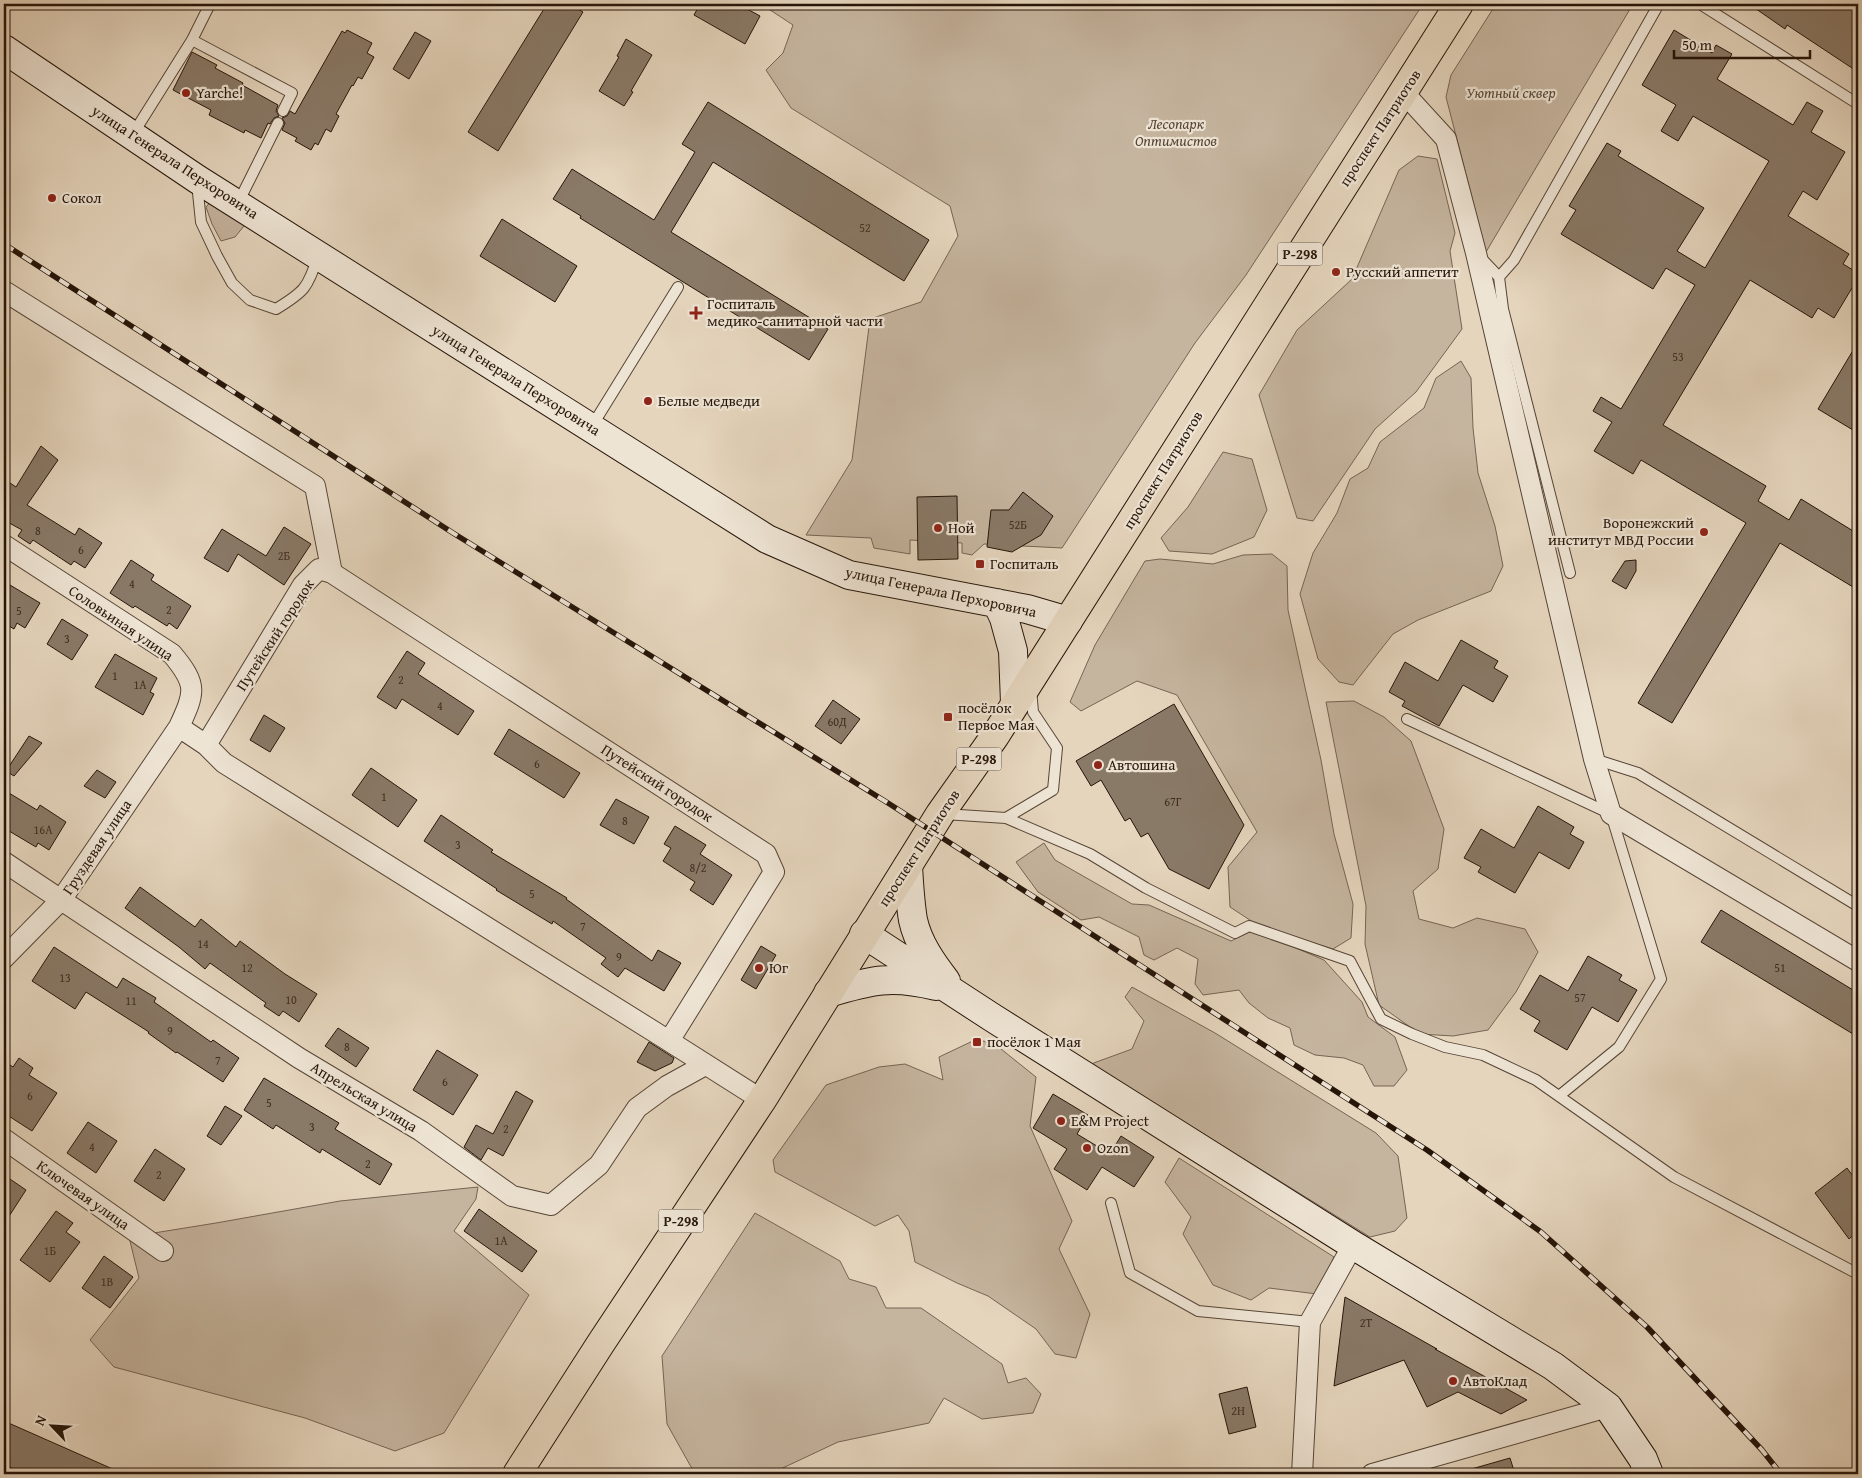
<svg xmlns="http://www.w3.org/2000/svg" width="1862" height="1478" viewBox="0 0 1862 1478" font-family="'Gentium Book Plus',serif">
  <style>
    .green { fill: #c5b49e; stroke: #766454 }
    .building { fill: #897967; stroke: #261509 }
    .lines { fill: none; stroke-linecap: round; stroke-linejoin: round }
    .lane-casing { stroke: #564536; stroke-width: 12 }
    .street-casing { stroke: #564536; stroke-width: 22 }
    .secondary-casing { stroke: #261509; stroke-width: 30 }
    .highway-casing { stroke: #261509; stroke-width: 30 }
    .lane { stroke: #eee4d4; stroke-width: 10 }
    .street { stroke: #eee4d4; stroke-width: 20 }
    .secondary { stroke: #eee4d4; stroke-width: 28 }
    .highway { stroke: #e5d5bd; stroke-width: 28 }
    .rail-casing { stroke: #261509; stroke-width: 5.5 }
    .rail { stroke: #eee4d4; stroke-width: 4; stroke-dasharray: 11; stroke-linecap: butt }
    .poi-dot { fill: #8f2418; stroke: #eee4d4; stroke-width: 2 }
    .labels { text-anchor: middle; stroke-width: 4.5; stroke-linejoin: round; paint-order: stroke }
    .number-label { font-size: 12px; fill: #3f2e20 }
    .shield { fill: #eee4d4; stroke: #625346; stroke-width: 1 }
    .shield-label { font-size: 14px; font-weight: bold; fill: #261509 }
    .poi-label { font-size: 15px; fill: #261509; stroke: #eee4d4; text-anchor: start }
    .park-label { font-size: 15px; font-style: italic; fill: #564536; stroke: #eee4d4 }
    .street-label { font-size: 15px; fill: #261509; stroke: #eee4d4 }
  </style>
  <rect width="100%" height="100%" fill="#e5d5bd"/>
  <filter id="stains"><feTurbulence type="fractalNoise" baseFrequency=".004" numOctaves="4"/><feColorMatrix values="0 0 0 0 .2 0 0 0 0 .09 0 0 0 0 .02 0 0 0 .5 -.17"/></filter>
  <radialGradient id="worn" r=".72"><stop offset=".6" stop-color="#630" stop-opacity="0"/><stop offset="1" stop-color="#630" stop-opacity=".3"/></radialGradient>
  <path class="green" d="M761 4H1423L1246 275 1195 343 1062 548 984 544 972 555 962 553V543L910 540V554L874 548 871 538 806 535 852 460 870 319 921 302 958 236 950 206 791 108 766 70 783 53 793 25Z
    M1496 4H1633L1486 252 1446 97 1451 75Z
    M1418 156 1437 159 1455 233 1450 251 1462 329 1416 392 1375 429 1313 521 1297 518 1259 395 1297 330 1352 279 1399 170Z
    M212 200 238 216 244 226 235 237 221 241 212 224 206 207Z
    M1461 361 1471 378 1473 428 1478 473 1495 526 1503 566 1491 591 1418 620 1393 634 1353 685 1339 682 1318 659 1300 594 1313 553 1337 513 1350 479 1368 468 1380 442 1424 408 1436 378Z
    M1223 452 1252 459 1267 510 1254 537 1212 554 1169 551 1161 538 1188 507Z
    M1272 554 1287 566 1288 610 1321 760 1334 834 1353 904 1351 938 1333 949 1259 926 1230 907 1228 867 1257 832 1177 695 1137 681 1081 711 1070 702 1095 645 1145 561 1160 559 1213 564 1243 555Z
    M1354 701 1384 717 1411 741 1444 829 1438 869 1413 891 1419 919 1453 928 1477 918 1525 929 1538 952 1516 992 1488 1030 1453 1036 1420 1034 1379 1005 1365 944 1366 906 1326 702Z
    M1044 843 1055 860 1132 904 1149 905 1231 941 1254 930 1324 960 1362 1002 1368 1017 1395 1037 1407 1070 1394 1086H1374L1363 1065 1344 1058 1315 1055 1294 1045 1290 1028 1268 1018 1249 1003 1239 990 1203 995 1195 984 1198 959 1177 948 1154 960 1144 955 1139 937 1099 917 1081 920 1038 892 1016 862Z
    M1132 987 1215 1033 1376 1133 1398 1156 1407 1218 1395 1231 1370 1237 1091 1064 1132 1049 1144 1021 1125 997Z
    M977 1039 996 1045 1036 1077 1030 1126 1072 1221 1059 1249 1090 1314 1076 1358 1055 1354 1036 1329 988 1296 957 1283 915 1262 909 1231 898 1215 875 1226 775 1172 773 1160 826 1085 879 1067 905 1064 943 1080 939 1057Z
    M1179 1158 1334 1257 1317 1294 1269 1288 1251 1300 1213 1285 1183 1234 1191 1217 1165 1182Z
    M478 1187 476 1199 454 1231 529 1295 444 1433 395 1451 305 1418 114 1367 90 1340 139 1278 129 1237 216 1223 340 1201Z
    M755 1213 840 1261 849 1279 876 1287 886 1308H921L1002 1364 1008 1383 1026 1378 1041 1394 1033 1413 982 1419 944 1398 929 1423 838 1442 770 1474H695L667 1424 662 1356Z"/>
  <path class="building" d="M547 4H569L583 12 498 151 468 132Z
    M700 4H738L760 16 745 44 694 15Z
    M1749 4H1858V72L1787 25 1785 29Z
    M347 30 372 43 367 53 374 57 362 79 358 77 353 86 352 85 336 114 339 116 331 132 326 129 318 145 315 143 311 150 295 141 297 138 282 130 285 123 282 118 287 116 290 111 295 114 342 31 345 33Z
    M1674 30 1712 53 1716 45 1732 54 1717 79 1793 125 1807 102 1823 111 1811 132 1845 152 1817 200 1803 191 1788 216 1849 254 1843 264 1858 273V278L1834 318 1818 308 1812 318 1750 280 1663 425 1766 486 1758 501 1789 520 1801 499 1858 534V590L1780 543 1672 723 1638 703 1746 523 1641 460 1633 474 1594 451 1612 422 1593 411 1601 397 1621 409 1695 285 1666 268 1653 289 1561 234 1576 210 1569 206 1607 143 1621 151 1618 156 1704 208 1677 251 1705 268 1769 161 1693 116 1678 141 1661 131 1676 105 1642 85Z
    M415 32 431 41 409 79 393 69Z
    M626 39 652 55 631 91 633 92 624 106 599 91 619 57 617 56Z
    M192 52 217 65 215 68 243 83 242 85 278 105 276 111 279 116 274 118 270 124 268 123 261 138 245 130 244 133 209 115 211 110 173 90Z
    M708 102 929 240 904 281 713 162 671 232 828 329 809 360 580 218 581 216 553 199 572 169 654 220 695 152 682 144Z
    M502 219 577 266 555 302 480 256Z
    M1858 342V433L1818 409Z
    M41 446 58 460 27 505 75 535 79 528 102 543 85 568 74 561 71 565 33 540 30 544 18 536 22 530 4 520V479L16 487Z
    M1023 492 1053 516 1041 535 1012 552 987 547 991 510H1009Z
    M957 496 958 559 918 560 917 497Z
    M284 527 311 544 284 585 238 554 228 572 204 558 222 529 266 556Z
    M131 560 154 575 151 580 191 606 177 629 169 623 167 626 135 606 133 608 110 593Z
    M1636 560V571L1626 589 1612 581 1625 561Z
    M10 585 40 603 25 628 17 623 14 629 4 623V596Z
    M62 619 88 635 72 660 47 644Z
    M1461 640 1498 661 1494 668 1508 676 1493 702 1463 685 1439 726 1402 706 1405 701 1389 692 1405 662 1438 681Z
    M407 651 425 663 418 674 474 711 458 735 402 699 396 709 377 697Z
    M115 654 157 678 150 692 154 694 143 715 95 687Z
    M833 700 860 719 841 744 815 726Z
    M1174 704 1244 825 1209 889 1169 869 1148 833 1141 837 1130 818 1125 821 1101 780 1091 786 1076 761Z
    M264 715 285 728 270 752 250 740Z
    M509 729 580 773 564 798 494 754Z
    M29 736 42 743 14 776 6 771Z
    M371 768 417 800 398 827 352 795Z
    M97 770 116 782 105 798 84 786Z
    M4 790 37 810 40 805 66 822 49 850 38 843 36 847 4 828Z
    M616 799 649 817 634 844 600 825Z
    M1538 806 1574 827 1570 834 1584 842 1569 869 1539 852 1515 893 1478 872 1481 867 1464 858 1481 829 1514 848Z
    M441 815 493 850 491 852 567 898 566 899 652 961 658 950 681 963 664 991 625 968 618 977 601 964 606 958 553 921 552 924 496 890 497 889 424 841Z
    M675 826 706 845 700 854 732 875 713 905 690 890 695 882 663 861 671 848 664 844Z
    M140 887 195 927 201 919 236 947 240 941 285 974 317 994 299 1022 283 1011 279 1016 264 1006 266 1003 210 963 205 969 179 947 125 908Z
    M1721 910 1858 993V1037L1701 942Z
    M761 946 776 955 756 989 741 980Z
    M54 947 117 988 123 978 156 998 154 1002 211 1042 213 1040 239 1058 223 1082 177 1052 176 1053 148 1033 149 1032 86 992 75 1009 32 981Z
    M1588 956 1622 975 1619 980 1637 990 1618 1022 1592 1007 1567 1050 1534 1031 1540 1021 1520 1009 1540 975 1568 991Z
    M338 1028 369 1048 356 1067 325 1046Z
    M649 1042 674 1058 672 1063 655 1071 637 1062Z
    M437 1050 478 1075 453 1115 413 1090Z
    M19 1058 33 1068 29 1075 57 1093 32 1131 4 1113V1061L13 1067Z
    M264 1078 339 1123 335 1129 392 1164 380 1185 322 1149 320 1153 276 1125 273 1129 244 1110Z
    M516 1091 533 1101 503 1156 488 1148 481 1160 464 1147 476 1125 493 1134Z
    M1053 1094 1088 1115 1077 1134 1110 1154 1121 1136 1154 1157 1134 1187 1102 1167 1087 1190 1054 1169 1067 1149 1033 1128Z
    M225 1106 242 1116 221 1145 207 1136Z
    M88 1122 117 1141 96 1173 67 1153Z
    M155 1149 185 1169 164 1201 134 1181Z
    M1847 1168 1858 1183V1231L1849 1239 1815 1193Z
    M4 1175 26 1190 4 1224Z
    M479 1209 537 1251 522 1272 464 1231Z
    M56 1211 73 1223 66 1232 80 1242 50 1282 20 1260Z
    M104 1256 133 1277 110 1308 82 1288Z
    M1345 1297 1437 1349H1435L1527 1400 1501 1414 1458 1392 1427 1407 1404 1360 1334 1386Z
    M1247 1387 1256 1427 1229 1434 1219 1394Z
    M4 1421 124 1474H25L4 1465Z
    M1510 1458 1515 1474H1468V1470Z"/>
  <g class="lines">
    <defs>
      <path id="lane" d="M1700 4 1858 104
        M192 40 292 93 283 111
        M133 134 192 40 210 4
        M197 183 201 222 217 256 232 283 250 300 276 309C304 292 308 288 318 256
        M237 205 278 123
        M1480 257 1499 277 1503 309 1570 573
        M1499 277 1514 260 1656 9
        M592 426 678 287
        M1407 719 1611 814 1661 979 1619 1047 1559 1096
        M1594 759 1638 773 1858 906
        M944 814 1006 818 1053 790 1057 748 1033 712 1031 689
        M1006 818 1090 854 1146 888 1235 933 1249 926 1350 961 1381 1019 1412 1034 1445 1047 1483 1055 1536 1080 1674 1177 1858 1274
        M1111 1203 1130 1273 1198 1311 1310 1322"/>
      <path id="street" d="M1403 92 1446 139 1476 253 1594 759 1611 814 1858 961
        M4 291 315 486 332 573
        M4 545 172 654C198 685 195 692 179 727L61 900 4 958
        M179 727 206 745 224 763 669 1041
        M206 745 303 585 319 569 332 573 766 854 774 872 669 1041 762 1100
        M4 862 299 1058 421 1131 512 1196 551 1205 599 1165 637 1108 667 1086 705 1065
        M4 1139 163 1251
        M1302 1474 1310 1322 1353 1245
        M1372 1474 1608 1407"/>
      <path id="secondary" d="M4 49 197 179 767 539 849 575 1027 609 1068 621
        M997 603 1004 618 1013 651 1015 703
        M908 866C909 883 910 902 913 920 918 943 932 963 946 981
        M864 934 993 1018 1353 1245 1553 1366 1608 1407 1643 1459 1649 1474
        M828 993C871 980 892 975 936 986"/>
      <path id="highway" d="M517 1474 601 1343 762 1100 940 814 995 736 1459 4"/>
    </defs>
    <use href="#lane" class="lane-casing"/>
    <use href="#street" class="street-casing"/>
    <use href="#secondary" class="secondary-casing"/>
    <use href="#highway" class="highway-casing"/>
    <use href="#lane" class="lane"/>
    <use href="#street" class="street"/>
    <use href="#secondary" class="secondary"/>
    <use href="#highway" class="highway"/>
    <defs>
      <path id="rail" d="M4 244 453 533 888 803 1427 1150 1541 1232 1647 1327 1762 1450 1781 1474"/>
    </defs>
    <use href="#rail" class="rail-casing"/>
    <use href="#rail" class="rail"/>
  </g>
  <g class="poi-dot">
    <circle cx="186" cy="93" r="5"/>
    <circle cx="52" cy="198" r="5"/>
    <circle cx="1336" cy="272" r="5"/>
    <path d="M693.5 305.5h5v5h5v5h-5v5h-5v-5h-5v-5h5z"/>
    <circle cx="648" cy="401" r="5"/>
    <circle cx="938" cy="528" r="5"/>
    <circle cx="1704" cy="532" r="5"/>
    <rect x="975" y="559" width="10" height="10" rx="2.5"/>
    <rect x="943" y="712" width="10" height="10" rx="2.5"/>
    <circle cx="1098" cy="765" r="5"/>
    <circle cx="759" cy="968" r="5"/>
    <rect x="972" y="1037" width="10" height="10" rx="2.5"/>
    <circle cx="1061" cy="1121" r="5"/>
    <circle cx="1087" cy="1148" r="5"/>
    <circle cx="1453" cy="1381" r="5"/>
  </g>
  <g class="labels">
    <g class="number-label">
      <text x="865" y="232">52</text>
      <text x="1678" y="361">53</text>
      <text x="1018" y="529">52Б</text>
      <text x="38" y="535">8</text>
      <text x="81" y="554">6</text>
      <text x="284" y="560">2Б</text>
      <text x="132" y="588">4</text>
      <text x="169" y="614">2</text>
      <text x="19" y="615">5</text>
      <text x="67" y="643">3</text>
      <text x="115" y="680">1</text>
      <text x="401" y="684">2</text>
      <text x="140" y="689">1А</text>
      <text x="440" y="710">4</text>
      <text x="837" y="726">60Д</text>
      <text x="537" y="768">6</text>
      <text x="384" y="801">1</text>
      <text x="1173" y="806">67Г</text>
      <text x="625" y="825">8</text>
      <text x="43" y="834">16А</text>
      <text x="458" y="849">3</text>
      <text x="698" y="872">8/2</text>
      <text x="532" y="898">5</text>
      <text x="583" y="931">7</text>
      <text x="203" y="948">14</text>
      <text x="619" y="961">9</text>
      <text x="247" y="972">12</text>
      <text x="1780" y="972">51</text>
      <text x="65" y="982">13</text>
      <text x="1580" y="1002">57</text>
      <text x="291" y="1004">10</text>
      <text x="131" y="1005">11</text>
      <text x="170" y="1035">9</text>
      <text x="347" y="1051">8</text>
      <text x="218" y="1065">7</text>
      <text x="445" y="1086">6</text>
      <text x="30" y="1100">6</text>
      <text x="269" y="1107">5</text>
      <text x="312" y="1131">3</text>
      <text x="506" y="1133">2</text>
      <text x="92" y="1151">4</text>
      <text x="368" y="1168">2</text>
      <text x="159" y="1179">2</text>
      <text x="501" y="1245">1А</text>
      <text x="50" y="1255">1Б</text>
      <text x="107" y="1286">1В</text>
      <text x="1366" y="1327">2Т</text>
      <text x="1238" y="1415">2Н</text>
    </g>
    <g class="shield">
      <rect x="1277.5" y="242.5" width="45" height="23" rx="4"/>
      <rect x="956.5" y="747.5" width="45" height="23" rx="4"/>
      <rect x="658.5" y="1209.5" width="45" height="23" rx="4"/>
    </g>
    <g class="shield-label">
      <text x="1300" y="259">Р-298</text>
      <text x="979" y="764">Р-298</text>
      <text x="681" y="1226">Р-298</text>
    </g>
    <g class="poi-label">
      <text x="196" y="98">Yarche!</text>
      <text x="62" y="203">Сокол</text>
      <text x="1346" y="277">Русский аппетит</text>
      <text x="707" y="309">Госпиталь<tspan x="707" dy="17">медико-санитарной части</tspan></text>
      <text x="658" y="406">Белые медведи</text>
      <text x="1694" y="528" text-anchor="end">Воронежский<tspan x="1694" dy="17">институт МВД России</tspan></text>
      <text x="948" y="533">Ной</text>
      <text x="990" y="569">Госпиталь</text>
      <text x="958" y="713">посёлок<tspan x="958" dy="17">Первое Мая</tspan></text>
      <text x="1108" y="770">Автошина</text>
      <text x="769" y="973">Юг</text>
      <text x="987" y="1047">посёлок 1 Мая</text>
      <text x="1071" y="1126">E&amp;M Project</text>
      <text x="1097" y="1153">Ozon</text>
      <text x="1463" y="1386">АвтоКлад</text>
    </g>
    <g class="park-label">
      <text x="1511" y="98">Уютный сквер</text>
      <text x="1176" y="129">Лесопарк<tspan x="1176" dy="17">Оптимистов</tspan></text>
    </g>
    <g class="street-label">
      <text transform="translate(1380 128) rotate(-57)" y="5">проспект Патриотов</text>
      <text transform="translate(175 162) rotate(33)" y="5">улица Генерала Перхоровича</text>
      <text transform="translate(516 380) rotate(32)" y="5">улица Генерала Перхоровича</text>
      <text transform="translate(1163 470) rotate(-58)" y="5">проспект Патриотов</text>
      <text transform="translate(941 592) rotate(12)" y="5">улица Генерала Перхоровича</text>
      <text transform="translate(121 623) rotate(34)" y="5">Соловьиная улица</text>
      <text transform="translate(275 635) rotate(-57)" y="5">Путейский городок</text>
      <text transform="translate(657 783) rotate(33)" y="5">Путейский городок</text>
      <text transform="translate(97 847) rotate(-56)" y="5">Груздевая улица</text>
      <text transform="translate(919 848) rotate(-57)" y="5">проспект Патриотов</text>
      <text transform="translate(364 1097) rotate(31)" y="5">Апрельская улица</text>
      <text transform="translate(83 1195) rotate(35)" y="5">Ключевая улица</text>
    </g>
  </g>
  <rect width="1862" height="1478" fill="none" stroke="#e5d5bd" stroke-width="20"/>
  <rect x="5" y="5" width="1852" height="1468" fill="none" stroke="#261509" stroke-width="2.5"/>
  <rect x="10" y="10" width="1842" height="1458" fill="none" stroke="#261509"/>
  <g transform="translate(52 1426) rotate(295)" stroke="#eee4d4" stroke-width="4" paint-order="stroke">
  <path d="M0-4L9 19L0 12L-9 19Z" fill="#261509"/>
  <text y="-8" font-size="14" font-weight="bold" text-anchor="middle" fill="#261509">N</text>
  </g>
  <path d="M1674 50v8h136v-8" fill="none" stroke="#261509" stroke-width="2.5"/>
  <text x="1682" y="50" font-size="15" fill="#261509" stroke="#eee4d4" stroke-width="4" paint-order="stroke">50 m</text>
  <rect width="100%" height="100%" filter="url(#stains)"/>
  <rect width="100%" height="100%" fill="url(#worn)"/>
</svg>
